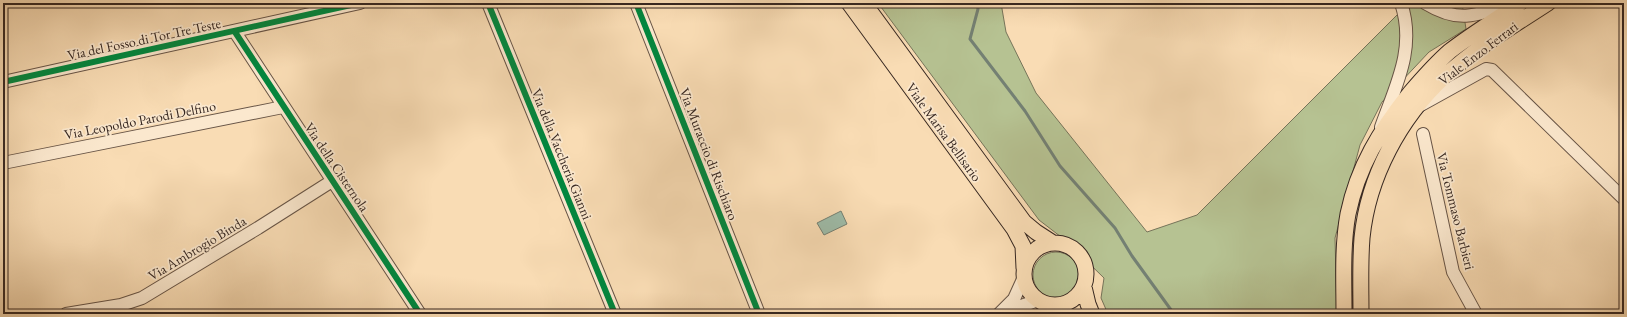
<svg xmlns="http://www.w3.org/2000/svg" width="1627" height="317" viewBox="0 0 1627 317" font-family="'EB Garamond',serif">
  <style>
    .green { fill: #b6c292; stroke: #76745a }
    .water { fill: #9ebca9; stroke: #748073 }
    .lines { fill: none; stroke-linecap: round; stroke-linejoin: round }
    .stream { stroke: #748073; stroke-width: 3 }
    .minor-casing { stroke: #675446; stroke-width: 14 }
    .major-casing { stroke: #362721; stroke-width: 17 }
    .minor { stroke: #fbe8ce; stroke-width: 12 }
    .major { stroke: #f9dcb4; stroke-width: 15 }
    .cycleway-casing { stroke: #fbe8ce; stroke-width: 8 }
    .cycleway { stroke: #00873e; stroke-width: 6 }
    .labels { text-anchor: middle; stroke-width: 3.5; stroke-linejoin: round; paint-order: stroke }
    .street-label { font-size: 14px; fill: #362721; stroke: #fbe8ce }
  </style>
  <rect width="100%" height="100%" fill="#f9dcb4"/>
  <filter id="stains"><feTurbulence type="fractalNoise" baseFrequency=".005" numOctaves="4"/><feColorMatrix values="0 0 0 0 .2 0 0 0 0 .09 0 0 0 0 .02 0 0 0 .5 -.17"/></filter>
  <radialGradient id="worn" r=".72"><stop offset=".6" stop-color="#630" stop-opacity="0"/><stop offset="1" stop-color="#630" stop-opacity=".3"/></radialGradient>
  <path class="green" d="M878 3H1001L1006 32 1036 93 1147 232 1197 215 1403 9 1396 3H1462L1466 29 1429 52 1382 102 1360 145 1335 238 1337 314H1108L1101 298 1104 278 1065 240 1039 220Z
    M1033 275a23 23 0 1 1 46 0a23 23 0 1 1-46 0Z"/>
  <path class="water" d="M841 211 847 224 824 235 817 223Z"/>
  <g class="lines">
    <path class="stream" d="M977 3 978 9 970 39 1025 111 1060 166 1115 228 1132 256 1174 314"/>
    <defs>
      <path id="minor" d="M488 3 615 314
        M636 3 759 314
        M1425 3C1458 23 1474 17 1508 3
        M235 32 420 314
        M3 82 360 3
        M1421 105 1486 69 1492 70 1624 199
        M1381 127C1396 85 1416 48 1401 3
        M1423 134 1453 272 1476 314
        M3 163 283 107
        M1005 312 1038 300
        M66 314 121 305 142 298 258 228 332 181
        M999 314 1014 299 1024 277"/>
      <path id="major" d="M849 3 1014 229 1023 246 1024 268
        M864 3 1024 222 1036 232 1053 243
        M1024 274a31 31 0 1 1 62 0a31 31 0 1 1-62 0Z
        M1084 287 1088 304 1092 314
        M1344 314C1344 281 1342 247 1348 214 1358 166 1380 131 1410 93 1422 79 1435 64 1450 51 1472 34 1497 19 1520 3
        M1361 314C1361 289 1360 263 1362 238 1368 177 1400 118 1444 77 1475 48 1513 26 1548 3"/>
    </defs>
    <use href="#minor" class="minor-casing"/>
    <use href="#major" class="major-casing"/>
    <use href="#minor" class="minor"/>
    <use href="#major" class="major"/>
    <defs>
      <path id="cycleway" d="M488 3 615 314
        M636 3 759 314
        M235 32 420 314
        M3 82 360 3"/>
    </defs>
    <use href="#cycleway" class="cycleway-casing"/>
    <use href="#cycleway" class="cycleway"/>
  </g>
  <g class="labels">
    <g class="street-label">
      <text transform="translate(144 39) rotate(-12)" y="5">Via del Fosso di Tor Tre Teste</text>
      <text transform="translate(1478 53) rotate(-37)" y="5">Viale Enzo Ferrari</text>
      <text transform="translate(140 120) rotate(-11)" y="5">Via Leopoldo Parodi Delfino</text>
      <text transform="translate(944 132) rotate(54)" y="5">Viale Marisa Bellisario</text>
      <text transform="translate(562 154) rotate(68)" y="5">Via della Vaccheria Gianni</text>
      <text transform="translate(709 154) rotate(69)" y="5">Via Muraccio di Rischiaro</text>
      <text transform="translate(337 167) rotate(56)" y="5">Via della Cisternola</text>
      <text transform="translate(1456 211) rotate(76)" y="5">Via Tommaso Barbieri</text>
      <text transform="translate(197 248) rotate(-31)" y="5">Via Ambrogio Binda</text>
    </g>
  </g>
  <rect width="1627" height="317" fill="none" stroke="#f9dcb4" stroke-width="16"/>
  <rect x="4" y="4" width="1619" height="309" fill="none" stroke="#362721" stroke-width="2"/>
  <rect x="8" y="8" width="1611" height="301" fill="none" stroke="#362721"/>
  <rect width="100%" height="100%" filter="url(#stains)"/>
  <rect width="100%" height="100%" fill="url(#worn)"/>
</svg>
